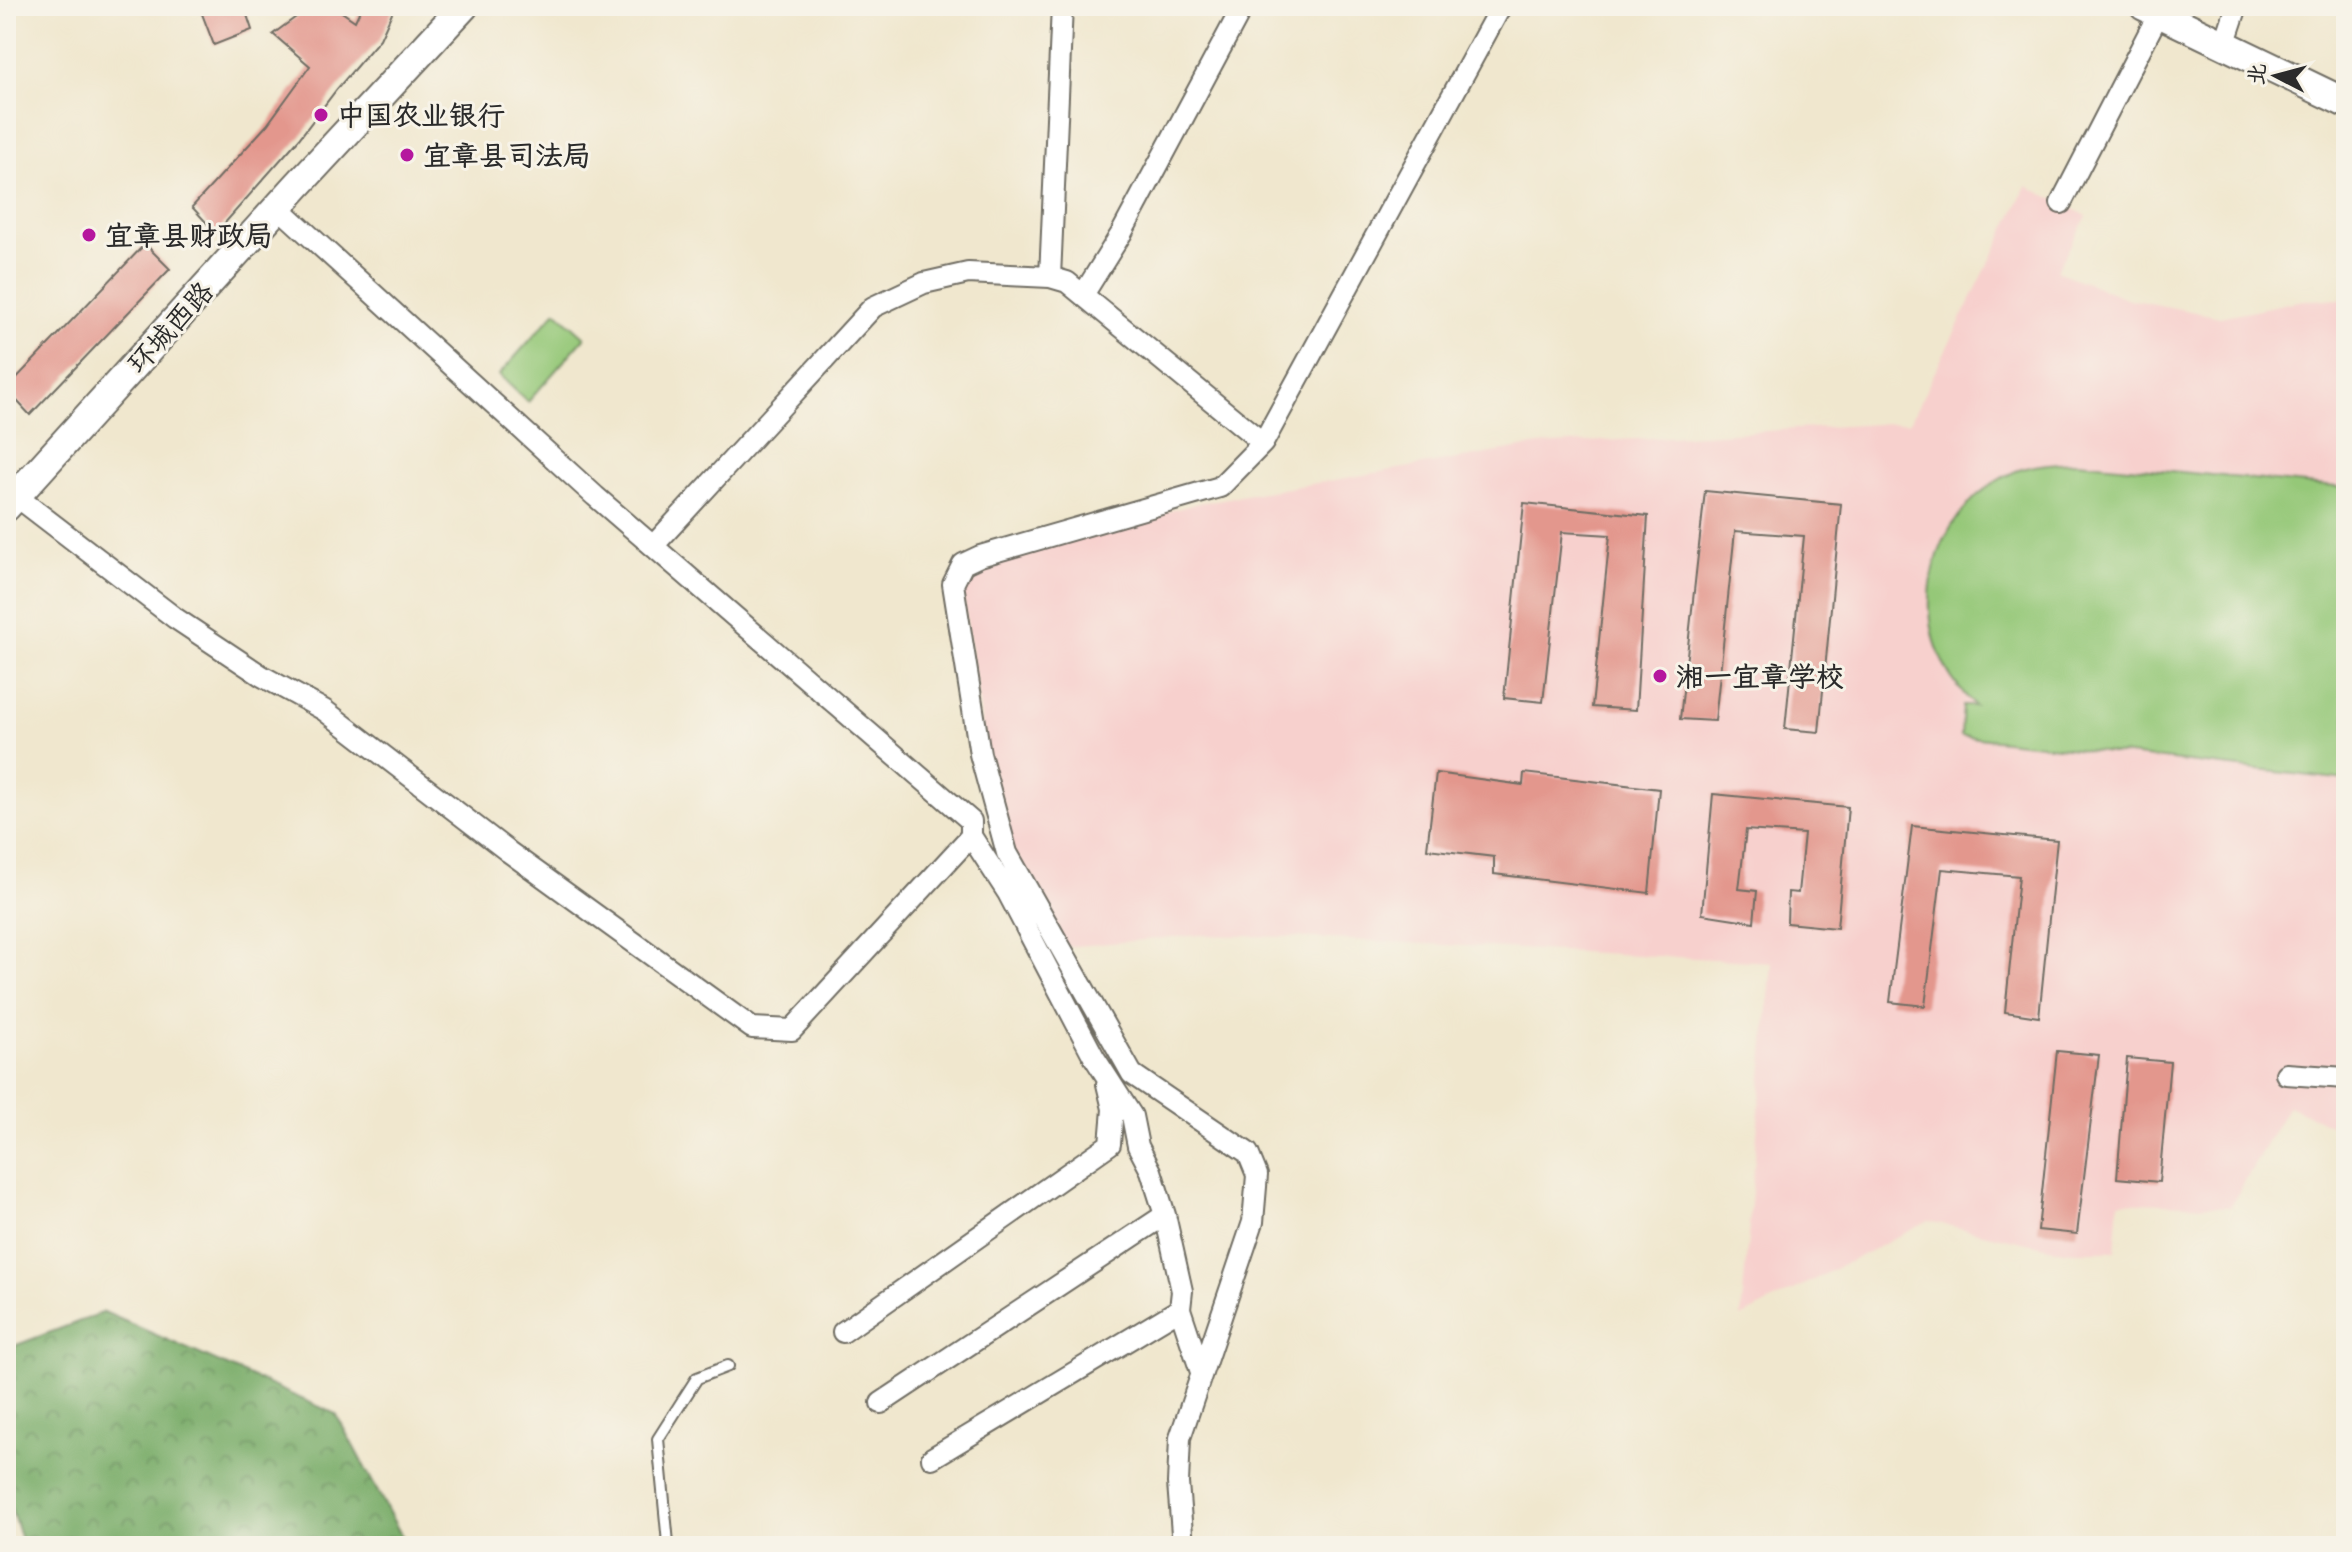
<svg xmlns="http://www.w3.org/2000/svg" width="2352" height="1552" viewBox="0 0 2352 1552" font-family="Dekko,'LXGW WenKai TC',sans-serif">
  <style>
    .built { fill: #f7d0cd }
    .grass { fill: #95c878; stroke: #607a52; stroke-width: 2 }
    .forest { fill: url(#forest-crowns); stroke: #526c4a; stroke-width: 2 }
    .building { fill: #e3978d }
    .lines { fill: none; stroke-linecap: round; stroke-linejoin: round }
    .service-casing { stroke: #706d64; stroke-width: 14 }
    .minor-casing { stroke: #706d64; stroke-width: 24 }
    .secondary-casing { stroke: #706d64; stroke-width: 32 }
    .service { stroke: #fff; stroke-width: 10 }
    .minor { stroke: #fff; stroke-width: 20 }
    .secondary { stroke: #fff; stroke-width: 28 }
    .poi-dot { fill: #b5179e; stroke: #f7f3e8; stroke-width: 3 }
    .labels { text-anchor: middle; stroke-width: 6; stroke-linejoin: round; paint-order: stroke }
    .poi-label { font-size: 28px; font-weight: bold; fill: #2b2b2b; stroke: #f7f3e8; text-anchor: start }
    .street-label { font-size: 28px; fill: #2b2b2b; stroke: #f7f3e8 }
  </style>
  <defs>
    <pattern id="forest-crowns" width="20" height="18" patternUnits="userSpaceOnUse" patternTransform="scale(2)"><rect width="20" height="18" fill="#78ac68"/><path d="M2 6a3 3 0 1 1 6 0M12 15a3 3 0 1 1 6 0" fill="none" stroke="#638c56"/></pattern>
  </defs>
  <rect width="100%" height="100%" fill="#f7f3e8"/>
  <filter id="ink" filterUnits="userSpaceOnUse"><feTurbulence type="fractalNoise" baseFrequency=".0125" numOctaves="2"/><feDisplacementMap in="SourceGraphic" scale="16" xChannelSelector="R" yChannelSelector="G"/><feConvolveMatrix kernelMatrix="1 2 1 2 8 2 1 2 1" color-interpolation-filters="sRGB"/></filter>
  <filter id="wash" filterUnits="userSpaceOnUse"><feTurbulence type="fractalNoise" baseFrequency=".006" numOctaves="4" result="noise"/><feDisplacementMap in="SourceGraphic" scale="32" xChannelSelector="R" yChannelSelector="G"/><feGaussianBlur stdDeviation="1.8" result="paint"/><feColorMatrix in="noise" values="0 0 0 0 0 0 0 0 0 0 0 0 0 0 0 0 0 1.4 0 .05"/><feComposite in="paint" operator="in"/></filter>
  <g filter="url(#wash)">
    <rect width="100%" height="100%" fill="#f0e7ce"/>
    <path class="built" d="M2027 186 2087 216 2056 271 2129 299 2220 317 2303 300 2346 299V1132L2288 1106 2230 1207 2119 1202 2115 1251H2063L1929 1221 1741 1317 1772 962 1292 937 1200 935 1065 947 1014 858 989 769 961 584 977 563 1199 503 1539 445 1910 422Z"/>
    <path class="grass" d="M556 311 585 337 528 402 499 375Z
      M2077 462 2346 488V780L1961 736 1963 706H1975C1964 694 1953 682 1945 667 1908 595 1941 502 2016 471 2035 464 2057 463 2077 462Z"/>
    <path class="forest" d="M104 1312 336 1414 407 1546H23L6 1493V1349Z"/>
    <g id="blocks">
      <path class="building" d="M199 6H244L252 30 214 45Z
        M311 6H333L355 21 362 6H395L380 39 337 89 298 140 216 233 192 207 267 125 310 66 273 34Z
        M145 244 170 269 30 415 6 389Z
        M1705 491 1841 504 1819 732 1785 729 1804 536 1735 531 1715 721 1680 719Z
        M1524 503 1648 516 1636 710 1592 707 1610 535 1562 532 1543 702 1504 698Z
        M1436 773 1523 785 1524 773 1659 789 1649 893 1494 874V857L1427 849Z
        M1713 794 1848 807 1837 928 1787 923 1788 892 1798 893 1804 834 1746 830 1739 889 1757 891 1754 922 1702 914Z
        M1912 826 2057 840 2039 1017 2005 1012 2019 876 1942 869 1925 1006 1890 1002Z
        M2057 1051 2099 1055 2077 1234 2038 1230Z
        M2127 1058 2170 1062 2159 1182 2117 1178Z"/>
    </g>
  </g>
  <g filter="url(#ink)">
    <use href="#blocks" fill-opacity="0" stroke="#706d64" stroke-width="2"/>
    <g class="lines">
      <defs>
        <path id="service" d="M673 1546 668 1543 658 1439 697 1378 728 1366"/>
        <path id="minor" d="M2224 45 2237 6
          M2061 203 2159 13
          M278 207 595 496 971 821V836L1008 893 1094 1057 1132 1116 1138 1146 1151 1171 1165 1215 1182 1291 1180 1309 1201 1372
          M1050 277 1062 6
          M1083 295 1121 234 1243 6
          M16 496 175 618 262 676 324 710 509 852 752 1028 792 1030 971 836
          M653 546 873 307 924 283 968 273 1050 277 1067 282 1263 443 1501 6
          M2286 1074 2346 1078
          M843 1332 1110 1144 1113 1109 1107 1084
          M881 1403 1165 1215
          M932 1458 1180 1309
          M1183 1546 1178 1483 1180 1438 1253 1222 1257 1175 1248 1153 1132 1074 1007 853 980 754 953 584 963 564 980 556 1220 487 1263 443"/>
        <path id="secondary" d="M2144 6 2346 103
          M6 507 296 187 464 6"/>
      </defs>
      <use href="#service" class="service-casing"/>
      <use href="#minor" class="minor-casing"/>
      <use href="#secondary" class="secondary-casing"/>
      <use href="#service" class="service"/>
      <use href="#minor" class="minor"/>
      <use href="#secondary" class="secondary"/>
    </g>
  </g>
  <g class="poi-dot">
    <circle cx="321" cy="115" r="8"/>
    <circle cx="407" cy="155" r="8"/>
    <circle cx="89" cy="235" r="8"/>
    <circle cx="1660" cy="676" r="8"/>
  </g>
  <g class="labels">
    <g class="poi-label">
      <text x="337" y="125">中国农业银行</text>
      <text x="423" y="165">宜章县司法局</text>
      <text x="105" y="245">宜章县财政局</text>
      <text x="1676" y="686">湘一宜章学校</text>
    </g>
    <g class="street-label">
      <text transform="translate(170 327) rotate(-48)" y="10">环城西路</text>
    </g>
  </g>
  <rect width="2352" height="1552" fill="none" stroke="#f7f3e8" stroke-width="32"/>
  <g transform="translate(2276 76) rotate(276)" stroke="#f7f3e8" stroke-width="6" paint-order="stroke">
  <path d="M0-6L14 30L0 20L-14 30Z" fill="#2b2b2b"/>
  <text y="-12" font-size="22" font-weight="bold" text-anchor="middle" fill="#2b2b2b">北</text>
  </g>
</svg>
